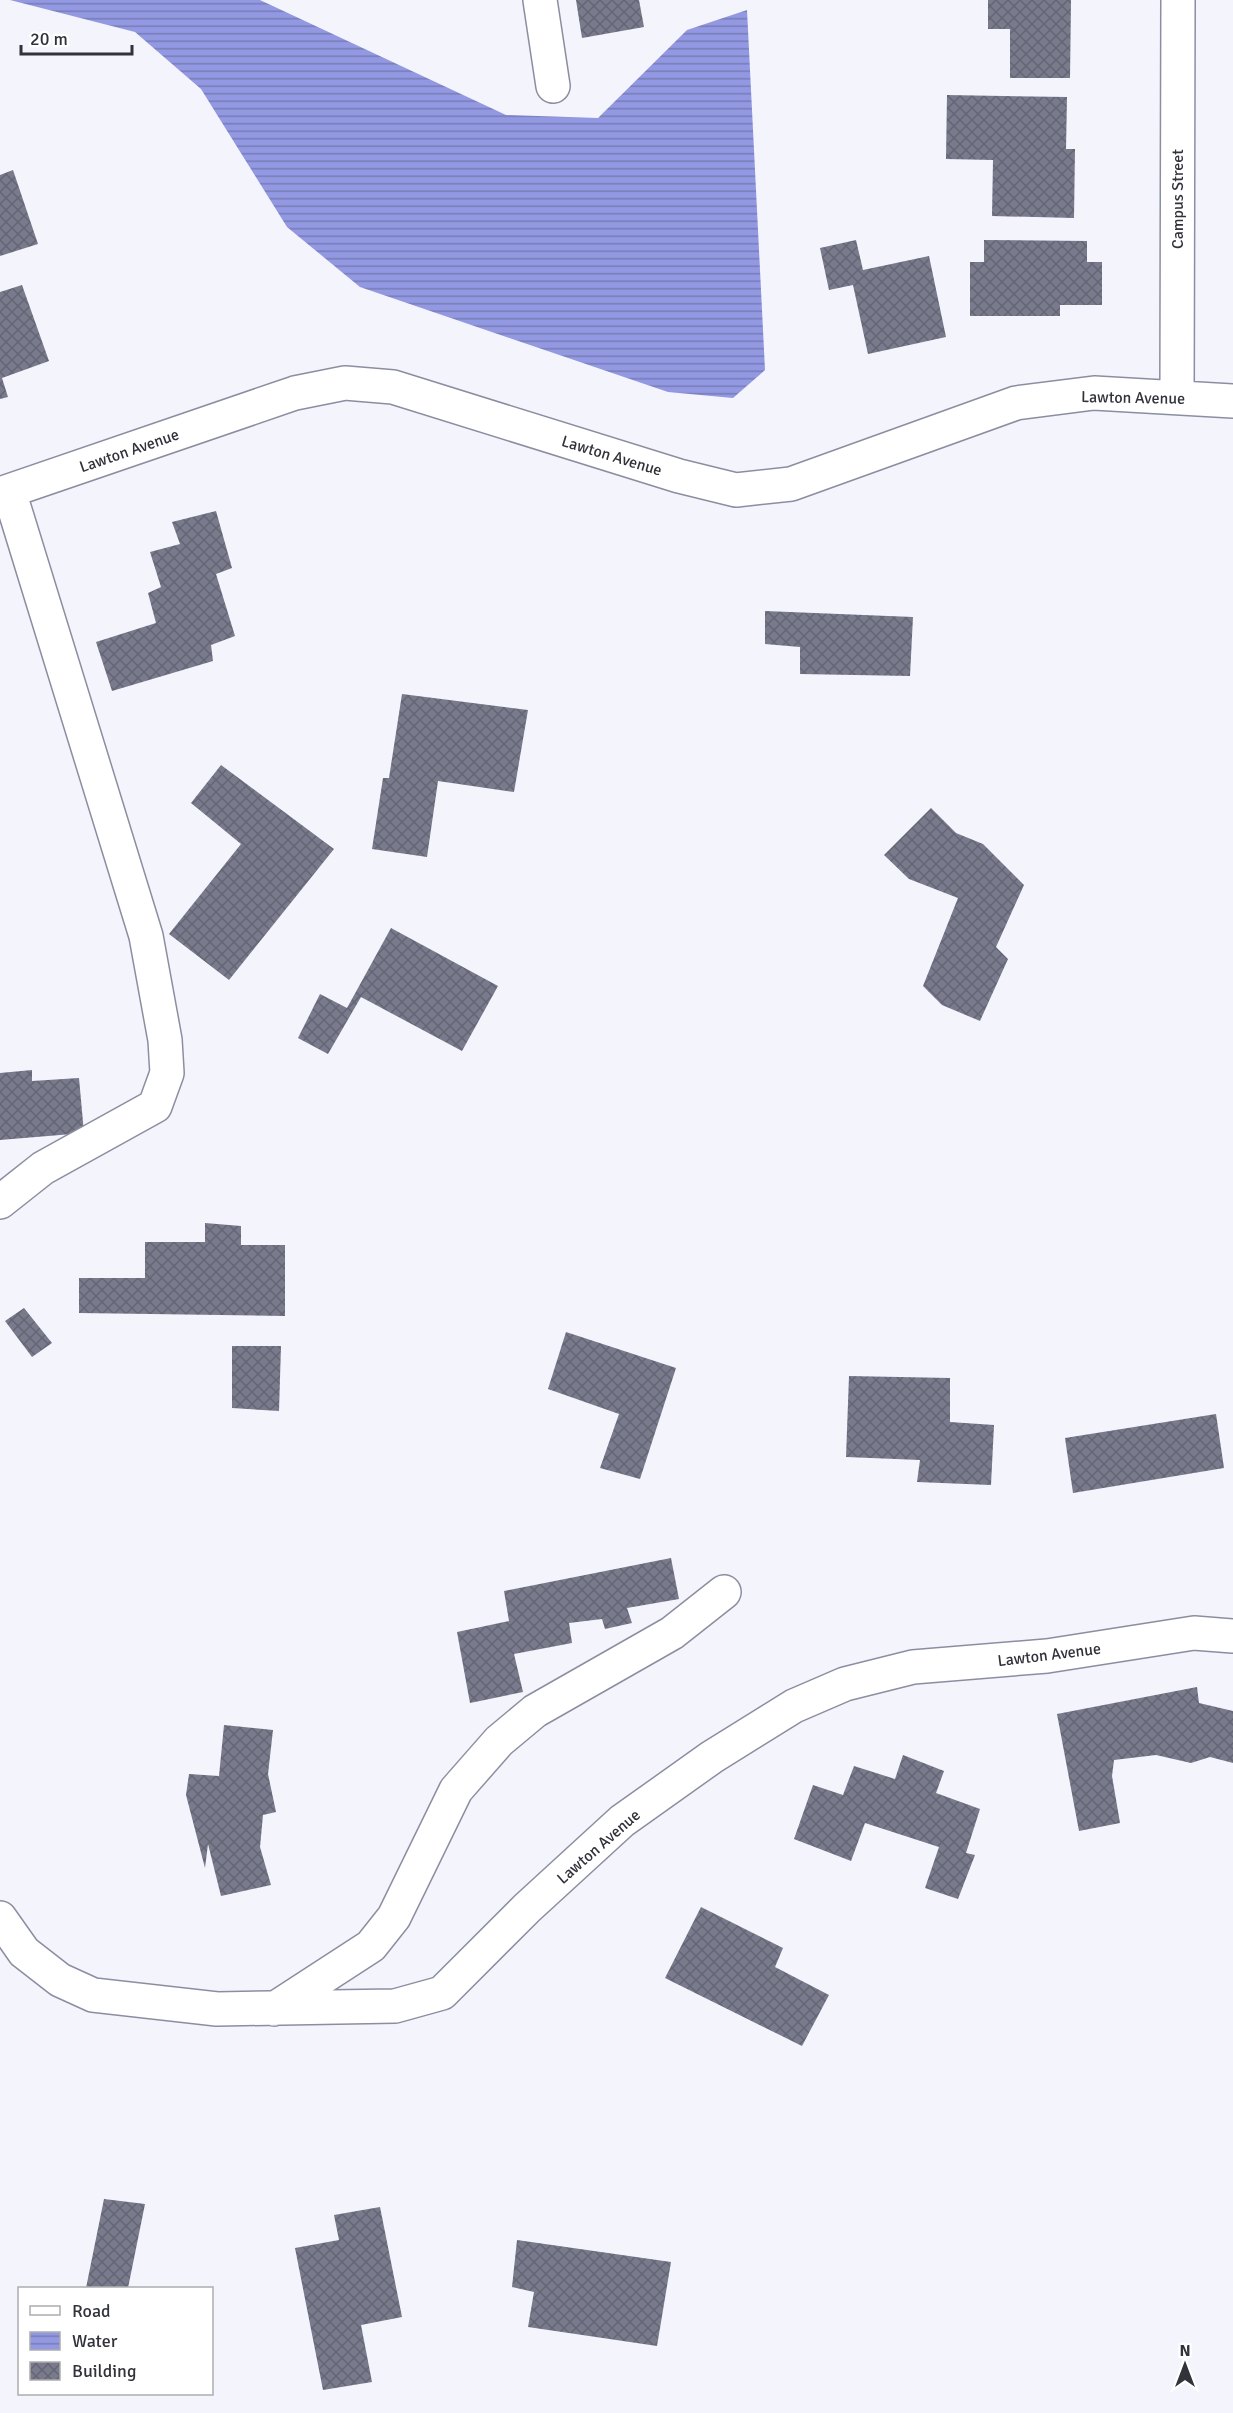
<svg xmlns="http://www.w3.org/2000/svg" width="1233" height="2413" viewBox="0 0 1233 2413" font-family="Signika,sans-serif">
  <style>
    .water { fill: url(#water-rules) }
    .building { fill: url(#building-cross-hatch) }
    .lines { fill: none; stroke-linecap: round; stroke-linejoin: round }
    .minor-casing { stroke: #8b8ea0; stroke-width: 36 }
    .minor { stroke: #fff; stroke-width: 33 }
    .labels { text-anchor: middle; stroke-width: 6; stroke-linejoin: round; paint-order: stroke }
    .street-label { font-size: 16px; fill: #31323a; stroke: #fff }
  </style>
  <defs>
    <pattern id="water-rules" width="6" height="5" patternUnits="userSpaceOnUse" patternTransform="scale(1.5)"><rect width="6" height="5" fill="#9298e1"/><path d="M0 2.5h6" fill="none" stroke="#787db7"/></pattern>
    <pattern id="building-cross-hatch" width="8" height="8" patternUnits="userSpaceOnUse" patternTransform="scale(1.5)"><rect width="8" height="8" fill="#797b8d"/><path d="M0 0l8 8M0 8l8-8" fill="none" stroke="#646574"/></pattern>
  </defs>
  <rect width="100%" height="100%" fill="#f3f4fc"/>
  <path class="water" d="M10 0H260L506 115 598 118 687 30 747 10 765 370 733 398 668 392 360 287 287 227 201 89 135 32Z"/>
  <path class="building" d="M576 0H639L644 27 582 38Z
    M988 0H1071L1070 78H1010V29H988Z
    M947 95 1067 97 1066 149H1075L1074 218 992 216 993 160 946 159Z
    M13 170 38 244 0 256V175Z
    M856 240 863 270 929 256 946 337 868 354 853 285 829 290 820 248Z
    M984 240 1087 241V262H1102V305H1060V316H970V262H984Z
    M22 285 49 361 2 378 8 397 0 399V292Z
    M216 511 232 568 216 574 235 636 211 645 213 661 112 691 96 642 156 623 148 593 161 587 150 552 180 544 172 522Z
    M765 611 913 617 910 676 800 674V647L765 644Z
    M402 694 528 710 514 792 438 781 427 857 372 849 383 778H389Z
    M221 765 334 849 229 980 169 934 241 844 191 803Z
    M931 808 956 833 983 844 1024 885 996 947 1008 959 980 1021 942 1005 923 986 958 898 909 879 884 855Z
    M391 928 498 986 462 1051 361 997 328 1054 298 1038 320 994 347 1008Z
    M32 1070V1081L79 1078 84 1133 0 1140V1073Z
    M205 1223 241 1226V1245H285V1316L79 1313V1278H145V1242H205Z
    M24 1308 52 1343 32 1357 5 1321Z
    M566 1332 676 1368 640 1479 600 1468 619 1414 548 1389Z
    M232 1346H281L279 1411 232 1408Z
    M849 1376 950 1378V1422L994 1425 991 1485 917 1482 920 1460 846 1457Z
    M1216 1414 1224 1468 1073 1493 1065 1438Z
    M671 1558 679 1599 627 1608 632 1623 605 1629 602 1619 569 1623 572 1643 514 1654 523 1692 470 1703 457 1632 509 1621 504 1591Z
    M1197 1687 1199 1703 1233 1711V1763L1210 1757 1191 1763 1156 1755 1114 1760 1112 1776 1120 1823 1079 1831 1057 1714Z
    M224 1725 273 1730 268 1774 276 1812 263 1815 260 1847 271 1885 221 1896 208 1844 205 1868 186 1795 189 1774 219 1776Z
    M903 1755 944 1771 936 1793 980 1809 966 1853 975 1855 958 1899 925 1888 939 1847 865 1823 851 1861 794 1839 813 1785 843 1795 854 1766 895 1779Z
    M701 1907 783 1948 775 1967 829 1995 802 2046 665 1978Z
    M104 2199 145 2204 128 2288H86Z
    M380 2207 402 2317 361 2325 372 2382 323 2390 295 2248 339 2240 334 2215Z
    M517 2240 671 2262 657 2346 528 2327 534 2292 512 2287Z"/>
  <g class="lines">
    <defs>
      <path id="minor" d="M540 0 553 86
        M1177 397 1178 0
        M0 494 295 393 345 383 393 387 679 476 736 490 791 484 1016 403 1094 393 1233 401
        M0 1202 43 1168 155 1106 167 1073 165 1040 146 936 9 491
        M0 1918 24 1952 60 1980 93 1995 217 2009 395 2006 442 1993 527 1908 622 1821 712 1757 794 1706 845 1684 913 1667 1047 1656 1194 1633 1233 1636
        M274 2009 371 1946 394 1917 456 1790 499 1741 535 1711 672 1633 724 1592"/>
    </defs>
    <use href="#minor" class="minor-casing"/>
    <use href="#minor" class="minor"/>
  </g>
  <g class="labels">
    <g class="street-label">
      <text transform="translate(1177 199) rotate(-90)" y="6">Campus Street</text>
      <text transform="translate(1133 397) rotate(1)" y="6">Lawton Avenue</text>
      <text transform="translate(129 450) rotate(-19)" y="6">Lawton Avenue</text>
      <text transform="translate(612 455) rotate(17)" y="6">Lawton Avenue</text>
      <text transform="translate(1049 1654) rotate(-7)" y="6">Lawton Avenue</text>
      <text transform="translate(598 1846) rotate(-41)" y="6">Lawton Avenue</text>
    </g>
  </g>
  <rect x="18" y="2287" width="195" height="108" fill="#ffffff" stroke="#adadb0" stroke-width="1.5"/>
  <rect x="30" y="2306" width="30" height="9" fill="#ffffff" stroke="#adadb0" stroke-width="1.5"/>
  <text x="72" y="2317" font-size="18" fill="#31323a">Road</text>
  <rect x="30" y="2332" width="30" height="18" fill="url(#water-rules)" stroke="#adadb0" stroke-width="1.5"/>
  <text x="72" y="2347" font-size="18" fill="#31323a">Water</text>
  <rect x="30" y="2362" width="30" height="18" fill="url(#building-cross-hatch)" stroke="#adadb0" stroke-width="1.5"/>
  <text x="72" y="2377" font-size="18" fill="#31323a">Building</text>
  <g transform="translate(1185 2365)" stroke="#ffffff" stroke-width="4.5" paint-order="stroke">
  <path d="M0-4.5L10 22L0 15L-10 22Z" fill="#31323a"/>
  <text y="-9" font-size="16" font-weight="bold" text-anchor="middle" fill="#31323a">N</text>
  </g>
  <path d="M21 45v9h111v-9" fill="none" stroke="#31323a" stroke-width="3"/>
  <text x="30" y="45" font-size="18" fill="#31323a" stroke="#ffffff" stroke-width="4.5" paint-order="stroke">20 m</text>
</svg>
